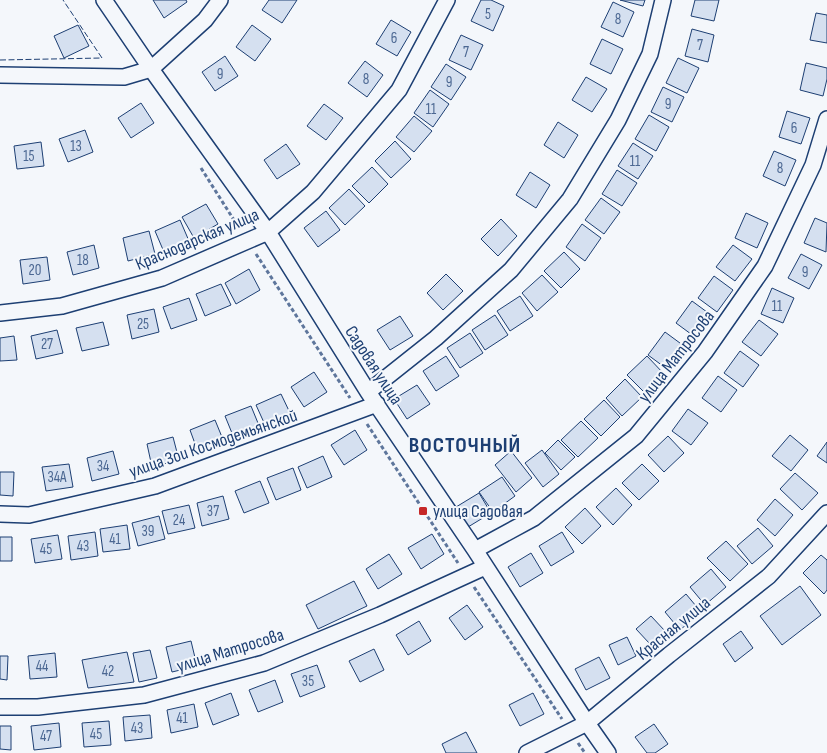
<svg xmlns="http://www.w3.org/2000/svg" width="827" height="753" viewBox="0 0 827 753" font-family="'Sofia Sans Condensed',sans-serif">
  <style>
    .building { fill: #d5e0f0; stroke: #1d3f73 }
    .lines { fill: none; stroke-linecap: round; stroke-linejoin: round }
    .street-casing { stroke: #1d3f73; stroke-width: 18 }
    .path { stroke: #5e769c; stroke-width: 3; stroke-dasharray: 4 2.5; stroke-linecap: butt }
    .street { stroke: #f4f7fb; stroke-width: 15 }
    .fence { stroke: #1d3f73; stroke-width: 1; stroke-dasharray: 6 2.5; stroke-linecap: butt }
    .poi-dot { fill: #c62828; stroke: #f4f7fb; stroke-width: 2 }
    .labels { text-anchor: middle; stroke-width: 4; stroke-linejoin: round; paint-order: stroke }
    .number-label { font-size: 15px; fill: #4b6792 }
    .street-label { font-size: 18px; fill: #1d3f73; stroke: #f4f7fb }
    .poi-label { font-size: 18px; fill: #1d3f73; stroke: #f4f7fb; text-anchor: start }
    .district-label { font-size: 22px; font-weight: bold; letter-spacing: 1px; fill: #1d3f73; stroke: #f4f7fb }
  </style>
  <rect width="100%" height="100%" fill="#f4f7fb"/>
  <path class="building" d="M153 0H186L187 2 164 18Z
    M269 0H297L282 23 262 10Z
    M481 0H491L504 6 493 31 471 21Z
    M620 0H645L643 6Z
    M695 0H719L714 21 691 16Z
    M613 2 634 12 623 37 601 27Z
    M816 13 827 15V43L810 40Z
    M391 20 411 32 397 56 376 44Z
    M78 25 89 46 64 58 54 36Z
    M252 25 271 39 255 61 236 47Z
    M692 29 714 35 708 62 685 56Z
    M461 35 483 45 471 70 449 60Z
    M602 39 623 49 611 74 590 64Z
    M225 56 238 76 215 91 202 72Z
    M678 58 699 68 687 93 666 83Z
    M365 61 383 75 367 97 348 83Z
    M806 63 827 68V79L823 96 800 90Z
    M446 64 466 77 451 100 431 87Z
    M586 77 607 89 592 112 572 100Z
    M663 87 684 97 672 122 651 112Z
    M430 90 449 104 433 127 414 113Z
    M141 103 154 123 131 138 118 118Z
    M324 104 343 118 326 140 307 126Z
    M787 111 810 118 801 144 779 137Z
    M649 115 669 127 656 151 635 139Z
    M414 116 432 131 414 152 396 137Z
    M558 122 578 135 564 158 544 145Z
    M85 130 93 152 68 162 59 139Z
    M395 141 411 159 391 178 375 161Z
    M41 142 44 166 17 169 14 146Z
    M633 143 653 156 638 179 618 166Z
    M286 144 300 164 277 179 264 160Z
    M774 151 796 160 785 186 763 176Z
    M372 167 388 184 369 203 352 186Z
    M617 170 637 183 622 206 602 194Z
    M530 172 550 185 536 208 516 195Z
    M349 189 365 206 345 225 329 208Z
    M601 198 620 212 604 234 585 220Z
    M206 204 218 224 194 238 182 217Z
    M326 211 340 230 318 247 304 228Z
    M746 213 768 223 757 248 735 238Z
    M815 218 827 223 826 252 804 243Z
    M501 219 517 236 498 256 481 239Z
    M180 220 189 241 164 252 155 231Z
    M582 224 601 238 585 261 566 247Z
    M149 231 155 254 128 261 123 238Z
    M94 245 99 268 73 275 67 252Z
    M733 245 752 259 735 281 716 267Z
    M564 252 580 269 561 288 544 271Z
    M801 254 822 265 809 289 788 278Z
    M47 257 50 280 23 284 20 260Z
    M249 269 260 290 236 304 225 283Z
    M446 274 463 291 443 310 427 293Z
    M542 275 558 292 537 311 522 293Z
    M714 276 733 290 717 312 698 298Z
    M221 284 231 305 205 316 196 294Z
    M772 288 794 298 783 323 761 314Z
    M520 296 533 316 510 331 497 311Z
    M189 298 197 320 171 329 163 307Z
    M692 301 711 315 695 337 676 323Z
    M154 309 159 332 132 339 127 315Z
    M495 315 508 335 485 350 472 330Z
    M400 316 413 336 390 350 377 330Z
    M759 320 778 334 761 356 742 342Z
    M103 322 109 345 82 351 76 328Z
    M57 330 63 353 36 359 31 336Z
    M665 332 684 346 667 369 648 355Z
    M470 333 483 353 460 368 447 348Z
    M14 336 17 360 0 361V338Z
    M740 351 759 365 743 387 724 373Z
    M446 356 459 376 436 391 423 371Z
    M647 356 664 374 644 392 627 375Z
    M314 372 327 392 304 407 291 387Z
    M718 376 737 390 721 412 702 398Z
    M625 379 642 397 622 416 606 398Z
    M417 385 430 404 407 419 394 399Z
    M281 394 291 415 266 427 256 405Z
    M604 400 620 417 601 436 584 419Z
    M251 406 260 428 234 438 225 416Z
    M688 409 708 423 691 445 672 431Z
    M215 420 224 442 198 452 190 430Z
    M581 421 598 438 578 457 561 440Z
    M355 430 367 450 344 465 331 445Z
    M790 435 808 450 791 471 772 456Z
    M668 436 684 453 664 472 648 455Z
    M173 437 179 460 152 467 147 444Z
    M558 440 575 457 561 470 545 453Z
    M827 442V463L817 456Z
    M542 450 559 474 543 487 525 463Z
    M113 451 119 474 92 481 87 458Z
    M511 451 532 478 516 492 495 465Z
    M323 456 332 477 307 488 298 467Z
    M69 464 73 487 46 491 42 467Z
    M642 464 659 481 639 500 622 483Z
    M293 468 301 490 276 500 267 478Z
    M0 472H14L13 496 0 495Z
    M795 473 818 493 802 510 780 489Z
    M502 477 515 496 493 512 479 492Z
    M260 481 269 503 244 513 235 491Z
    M616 488 632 505 613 525 596 507Z
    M479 493 491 513 468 527 456 507Z
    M223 496 229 519 202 526 197 503Z
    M775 499 793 515 775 536 757 520Z
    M189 505 195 528 168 534 162 511Z
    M585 508 601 526 582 544 565 527Z
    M159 516 165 539 138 546 132 523Z
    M127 525 130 549 103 552 100 529Z
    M758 528 773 546 752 564 737 546Z
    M95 532 98 556 71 560 68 536Z
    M562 532 574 552 551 566 539 546Z
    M432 534 444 554 421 569 408 548Z
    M58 535 62 559 35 563 31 539Z
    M0 537H12V561H0Z
    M726 541 748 564 730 581 707 558Z
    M531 553 543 573 520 587 508 567Z
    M389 554 402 574 378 589 366 569Z
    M821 555 827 560V590L824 594 803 573Z
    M711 569 726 587 705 605 690 587Z
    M354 581 367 606 318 629 306 605Z
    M800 586 821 615 782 645 760 616Z
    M686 594 701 612 680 630 665 612Z
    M467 605 483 627 465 640 449 618Z
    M651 616 665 631 650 644 636 629Z
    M419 621 431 641 408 655 396 635Z
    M741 631 753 648 735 662 723 644Z
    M627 637 636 656 618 665 609 645Z
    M191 641 197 666 172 672 166 647Z
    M374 649 384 670 360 682 349 661Z
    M150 650 157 678 139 682 133 653Z
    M127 652 134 682 88 688 82 660Z
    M55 653 57 677 30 679 28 656Z
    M0 656H8L7 680 0 679Z
    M599 657 610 678 586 690 575 669Z
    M317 665 325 687 300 697 291 674Z
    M275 680 283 702 258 712 249 690Z
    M231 693 239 715 213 725 205 703Z
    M533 693 544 714 520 726 509 705Z
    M194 704 198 727 171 733 167 710Z
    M150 715 152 738 125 741 123 717Z
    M109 721 111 745 84 747 82 723Z
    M59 723 61 747 34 750 31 726Z
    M654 724 668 744 655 753H647L635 737Z
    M0 726H11V750L0 749Z
    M466 732 477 753H446L442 744Z"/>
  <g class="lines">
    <defs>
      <path id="street" d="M104 0 151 69 268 232 368 392 475 550 587 723 608 753
        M0 75 124 77 151 69 205 20 220 0
        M0 313 62 306 162 278 268 232 313 192 399 90 447 0
        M368 392 436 338 511 270 570 199 618 120 650 54 663 0
        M0 514 29 515 155 486 377 404
        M475 550 534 518 636 436 705 352 765 266 813 165 827 119
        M0 707H38L144 695 264 663 380 615 485 567
        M527 753 587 723 669 655 769 576 827 513"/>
    </defs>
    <use href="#street" class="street-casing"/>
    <path class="path" d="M201 168 239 228
      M256 254 350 398
      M367 424 458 563
      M474 587 562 719
      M578 743 585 753"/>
    <use href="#street" class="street"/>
    <path class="fence" d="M0 60 102 58 63 0"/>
  </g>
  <rect class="poi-dot" x="418" y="506" width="10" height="10" rx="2.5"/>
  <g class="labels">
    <g class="number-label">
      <text x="488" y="19">5</text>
      <text x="618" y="24">8</text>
      <text x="394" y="43">6</text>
      <text x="700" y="50">7</text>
      <text x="466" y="57">7</text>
      <text x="220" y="79">9</text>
      <text x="366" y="84">8</text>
      <text x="449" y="87">9</text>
      <text x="668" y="109">9</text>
      <text x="431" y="114">11</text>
      <text x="794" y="133">6</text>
      <text x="76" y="151">13</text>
      <text x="29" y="161">15</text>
      <text x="635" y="166">11</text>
      <text x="780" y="173">8</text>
      <text x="83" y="265">18</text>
      <text x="35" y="275">20</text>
      <text x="805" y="277">9</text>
      <text x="777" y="311">11</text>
      <text x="143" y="329">25</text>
      <text x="47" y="349">27</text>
      <text x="103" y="471">34</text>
      <text x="57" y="482">34А</text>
      <text x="213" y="516">37</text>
      <text x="179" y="525">24</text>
      <text x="148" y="536">39</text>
      <text x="115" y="544">41</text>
      <text x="83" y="551">43</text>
      <text x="46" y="554">45</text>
      <text x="42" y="671">44</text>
      <text x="108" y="676">42</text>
      <text x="308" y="686">35</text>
      <text x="182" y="723">41</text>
      <text x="137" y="733">43</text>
      <text x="96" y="739">45</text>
      <text x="46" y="741">47</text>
    </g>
    <g class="street-label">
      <text transform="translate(197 239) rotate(-23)" y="6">Краснодарская улица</text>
      <text transform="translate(676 356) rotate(-52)" y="6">улица Матросова</text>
      <text transform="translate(374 365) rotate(57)" y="6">Садовая улица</text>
      <text transform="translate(213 443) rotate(-19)" y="6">улица Зои Космодемьянской</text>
      <text transform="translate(673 628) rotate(-39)" y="6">Красная улица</text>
      <text transform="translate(230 650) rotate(-17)" y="6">улица Матросова</text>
    </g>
    <g class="poi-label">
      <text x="433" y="517">улица Садовая</text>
    </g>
    <g class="district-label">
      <text x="465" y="452">ВОСТОЧНЫЙ</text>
    </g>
  </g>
</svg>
